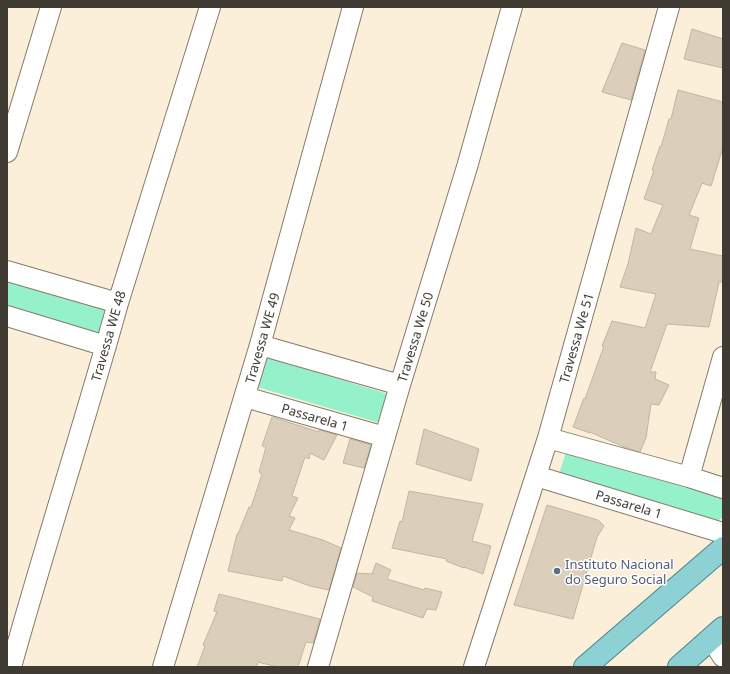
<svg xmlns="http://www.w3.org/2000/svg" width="730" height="674" viewBox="0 0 730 674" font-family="'Noto Sans',sans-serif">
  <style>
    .green { fill: #94f1c9 }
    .building { fill: #dbcfbb; stroke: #c2b6a2 }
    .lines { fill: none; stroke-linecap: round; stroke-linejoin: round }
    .minor-casing { stroke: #867b68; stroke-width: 22 }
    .major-casing { stroke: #418888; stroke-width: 24 }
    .minor { stroke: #fff; stroke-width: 20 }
    .major { stroke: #8ed1d4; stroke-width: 22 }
    .service-dot { fill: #5c6f8a; stroke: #fefefe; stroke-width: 1.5 }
    .labels { text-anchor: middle; stroke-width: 3; stroke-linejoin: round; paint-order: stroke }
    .street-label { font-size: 13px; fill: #3f3b32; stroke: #fefefe }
    .service-label { font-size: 13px; fill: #4e5e75; stroke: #fefefe; text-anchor: start }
  </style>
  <rect width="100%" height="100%" fill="#fbefda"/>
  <path class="green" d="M7 271 118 303 106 346 7 316Z
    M266 357 388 394 380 423 257 387Z
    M568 446 723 497V517L717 522 559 474Z"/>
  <path class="building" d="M692 29 723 39V68L684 59Z
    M622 43 645 50 631 100 602 92Z
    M678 90 723 102V147L717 167 711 186 702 183 689 215 699 218 690 249 723 256V282H719L709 327 667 324 650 372H656L655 379 669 385 659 405 651 404 646 438 640 452 624 447 590 432V433L573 427 584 398 585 399 604 346H602L612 321 645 328 656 294 620 287 628 264 636 228 651 234 663 205 644 199 654 170H652L660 146 661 147 669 119H671Z
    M272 417 319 432V430L337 435 324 460 310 453 309 459 305 457 292 496 298 498 289 516 295 518 289 530 323 540 341 548 329 590 310 586 283 576 282 581 228 571 237 534H238L249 507H251L262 474 259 472 266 447 262 446Z
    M424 429 479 449 471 481 416 464Z
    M350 439 371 445 364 468 343 463Z
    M409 491 483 504 472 541 491 546 483 574 464 567V568L446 561 447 559 392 548 400 521 402 522Z
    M547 505 598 520 604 526 597 537 573 619 514 605Z
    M376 563 391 570 387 579 424 590 425 588 442 592 436 610 427 609 423 618 372 601 373 597 353 587 357 573 372 574Z
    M219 594 320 619 313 643 306 642 298 667H277L258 662 257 667H197L205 646 203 645 217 612 214 611Z"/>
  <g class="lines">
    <defs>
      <path id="minor" d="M7 152 51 7
        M7 271 118 303
        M7 316 106 346
        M260 345 400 385
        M245 397 385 437
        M548 438 689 477 723 488
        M536 476 723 533
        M689 477 723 357
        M711 639 723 657
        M11 667C45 545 84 425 118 303L210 7
        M163 667 260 345 353 7
        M318 667 400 385 467 167 512 7
        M474 667 548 438 669 7"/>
      <path id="major" d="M585 667 723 548
        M679 667 723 628"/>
    </defs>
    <use href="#minor" class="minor-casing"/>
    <use href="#major" class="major-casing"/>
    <use href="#minor" class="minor"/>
    <use href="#major" class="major"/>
  </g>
  <circle class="service-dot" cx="557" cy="571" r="4"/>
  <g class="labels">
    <g class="street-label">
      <text transform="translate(108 336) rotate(-74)" y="5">Travessa WE 48</text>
      <text transform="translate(415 337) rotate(-73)" y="5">Travessa We 50</text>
      <text transform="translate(262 338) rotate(-74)" y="5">Travessa WE 49</text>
      <text transform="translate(576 338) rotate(-74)" y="5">Travessa We 51</text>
      <text transform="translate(315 417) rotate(16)" y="5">Passarela 1</text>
      <text transform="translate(629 504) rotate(17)" y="5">Passarela 1</text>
    </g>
    <g class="service-label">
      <text x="565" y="569">Instituto Nacional<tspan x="565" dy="15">do Seguro Social</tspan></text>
    </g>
  </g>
  <rect width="730" height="674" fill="none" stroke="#3f3b32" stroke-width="16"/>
</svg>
